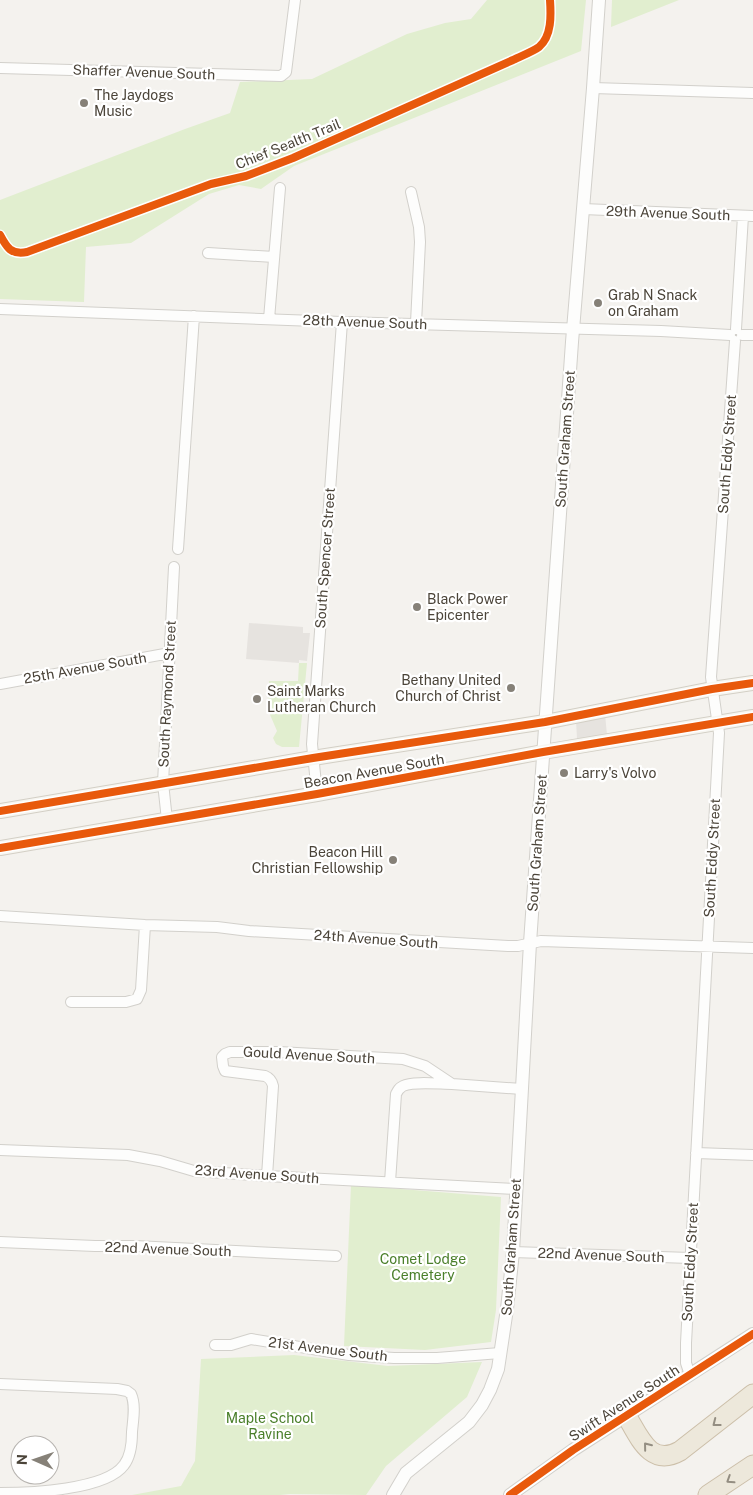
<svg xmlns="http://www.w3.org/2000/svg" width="753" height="1495" viewBox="0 0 753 1495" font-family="'Public Sans',sans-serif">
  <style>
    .green { fill: #e1eecf }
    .parking { fill: #e6e3df }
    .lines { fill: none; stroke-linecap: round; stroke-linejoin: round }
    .minor-casing { stroke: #d2d0cb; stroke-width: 12 }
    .tertiary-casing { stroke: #d2d0cb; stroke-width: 14 }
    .secondary-casing { stroke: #d3cfc5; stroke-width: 16 }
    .motorway-casing { stroke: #ccbfa9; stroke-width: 21 }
    .minor { stroke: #fdfdfc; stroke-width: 10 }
    .tertiary { stroke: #fdfdfc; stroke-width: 12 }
    .secondary { stroke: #f7f6f1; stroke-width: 14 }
    .motorway { stroke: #ede8db; stroke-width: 19 }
    .cycleway-casing { stroke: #fff; stroke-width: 11 }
    .cycleway { stroke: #e8590c; stroke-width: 8 }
    .oneway { stroke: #948e82 }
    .poi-dot { fill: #868178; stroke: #fff; stroke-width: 2 }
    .labels { text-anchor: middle; stroke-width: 4.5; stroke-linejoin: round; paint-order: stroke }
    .street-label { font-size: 14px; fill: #4b4439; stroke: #fff }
    .poi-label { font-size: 14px; fill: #4b4439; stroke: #fff; text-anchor: start }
    .park-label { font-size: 14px; fill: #4a7f2a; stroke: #fff }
  </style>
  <rect width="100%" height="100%" fill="#f4f2ee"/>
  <path class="green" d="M487 0H586L581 51 294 166 261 189 239 185 209 194 131 243 86 247 84 302 0 299V200L185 129 230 113 240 82 312 79 407 34 445 23 471 19Z
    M612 0H679L611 27Z
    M299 663H307L299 747H282L276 744 273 738 277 731 268 710 269 681H298Z
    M351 1185 501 1197 496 1310 491 1342 425 1350 344 1346Z
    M294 1355 388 1366 482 1362 467 1397 386 1466 366 1495 290 1494 280 1495H132L181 1486 195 1461 201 1359Z"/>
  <path class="parking" d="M249 623 303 627V633H310L307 661 299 660V663L246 659Z
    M605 714 607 735 577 739 576 720Z"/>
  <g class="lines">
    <defs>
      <path id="minor" d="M0 68 281 76 286 72 295 0
        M593 88 753 93
        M411 192 419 227 420 242 416 323
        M583 209 753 216
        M208 253 274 257
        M0 309 342 322 661 331 730 335
        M269 319 280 188
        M736 329 743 216
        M742 335H753
        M178 549 194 316
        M0 684 170 653
        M317 794 312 744 342 322
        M167 820 163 783 174 567
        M0 916 145 925 217 927 249 931 508 946H518L541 941 753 948
        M71 1002H126L137 999 141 990 145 925
        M0 1150 128 1155 160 1161 194 1171 267 1176 516 1189
        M696 1153 753 1155
        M267 1176 273 1086C272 1081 270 1078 265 1076L225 1071 223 1066 222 1057 225 1054 230 1052H279L403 1059 425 1066 452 1084 522 1089
        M390 1182 396 1094C398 1090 399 1088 403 1086 413 1081 440 1084 452 1084
        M0 1242 95 1246H135L336 1256
        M513 1252 690 1258
        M215 1345H231L251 1339 349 1355 394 1358H437L500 1353
        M690 1375 686 1363V1343L719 733 711 677 735 341
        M0 1384 117 1389 127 1391 131 1394C136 1405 133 1420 132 1432 132 1443 131 1456 124 1465 106 1490 30 1493 0 1493"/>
      <path id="tertiary" d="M393 1495 406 1473 469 1422 482 1405 490 1390 498 1369 507 1309 513 1252 530 943 572 342 593 88 599 0
        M510 1495 573 1450 753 1334"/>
      <path id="secondary" d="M0 811 313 758 545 722 712 689 753 683
        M0 848 317 794 543 752 753 717"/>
      <path id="motorway" d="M626 1415C639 1436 650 1468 680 1451L753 1394
        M708 1495 753 1465"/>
    </defs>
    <use href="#minor" class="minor-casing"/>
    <use href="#tertiary" class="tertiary-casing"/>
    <use href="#secondary" class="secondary-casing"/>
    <use href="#motorway" class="motorway-casing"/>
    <use href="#minor" class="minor"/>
    <use href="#tertiary" class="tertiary"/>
    <use href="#secondary" class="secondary"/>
    <use href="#motorway" class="motorway"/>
    <defs>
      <path id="cycleway" d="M0 235C7 248 11 255 27 252L211 184 246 176 293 158 513 60C521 56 532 52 539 47 552 36 551 15 550 0
        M0 811 313 758 545 722 712 689 753 683
        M0 848 317 794 543 752 753 717
        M510 1495 573 1450 753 1334"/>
    </defs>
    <use href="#cycleway" class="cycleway-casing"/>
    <use href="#cycleway" class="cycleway"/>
  </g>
  <defs><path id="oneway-chevron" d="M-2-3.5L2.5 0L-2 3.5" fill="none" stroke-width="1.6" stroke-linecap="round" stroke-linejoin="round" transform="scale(1.25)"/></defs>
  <g class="oneway">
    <use href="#oneway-chevron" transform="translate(716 1423) rotate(142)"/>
    <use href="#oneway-chevron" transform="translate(647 1446) rotate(-129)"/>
    <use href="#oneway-chevron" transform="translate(730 1480) rotate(147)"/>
  </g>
  <g class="poi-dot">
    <circle cx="84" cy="103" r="5"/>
    <circle cx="598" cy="303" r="5"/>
    <circle cx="417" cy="607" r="5"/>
    <circle cx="511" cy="688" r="5"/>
    <circle cx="257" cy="699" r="5"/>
    <circle cx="564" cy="773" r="5"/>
    <circle cx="393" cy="860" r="5"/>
  </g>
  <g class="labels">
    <g class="street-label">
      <text transform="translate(144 72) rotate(2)" y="5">Shaffer Avenue South</text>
      <text transform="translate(288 144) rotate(-22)" y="5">Chief Sealth Trail</text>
      <text transform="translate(668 213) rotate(2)" y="5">29th Avenue South</text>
      <text transform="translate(365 322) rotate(2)" y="5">28th Avenue South</text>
      <text transform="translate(565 439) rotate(-86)" y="5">South Graham Street</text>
      <text transform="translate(727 454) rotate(-86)" y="5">South Eddy Street</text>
      <text transform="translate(325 558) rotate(-86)" y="5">South Spencer Street</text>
      <text transform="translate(85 668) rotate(-10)" y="5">25th Avenue South</text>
      <text transform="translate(167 694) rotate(-87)" y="5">South Raymond Street</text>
      <text transform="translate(374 771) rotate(-10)" y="5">Beacon Avenue South</text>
      <text transform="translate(537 843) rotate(-86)" y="5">South Graham Street</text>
      <text transform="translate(712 858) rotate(-87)" y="5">South Eddy Street</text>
      <text transform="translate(376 939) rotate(4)" y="5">24th Avenue South</text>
      <text transform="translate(309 1055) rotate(3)" y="5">Gould Avenue South</text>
      <text transform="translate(257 1174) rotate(4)" y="5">23rd Avenue South</text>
      <text transform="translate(511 1247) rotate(-86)" y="5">South Graham Street</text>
      <text transform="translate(168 1249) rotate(2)" y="5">22nd Avenue South</text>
      <text transform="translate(601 1255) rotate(2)" y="5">22nd Avenue South</text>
      <text transform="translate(690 1262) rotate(-87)" y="5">South Eddy Street</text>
      <text transform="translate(328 1349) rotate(7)" y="5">21st Avenue South</text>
      <text transform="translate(624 1403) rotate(-33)" y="5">Swift Avenue South</text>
    </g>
    <g class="poi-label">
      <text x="94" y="100">The Jaydogs<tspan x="94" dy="16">Music</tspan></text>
      <text x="608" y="300">Grab N Snack<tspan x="608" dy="16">on Graham</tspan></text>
      <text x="427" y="604">Black Power<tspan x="427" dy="16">Epicenter</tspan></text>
      <text x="501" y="685" text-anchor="end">Bethany United<tspan x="501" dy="16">Church of Christ</tspan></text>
      <text x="267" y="696">Saint Marks<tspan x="267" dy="16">Lutheran Church</tspan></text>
      <text x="574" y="778">Larry's Volvo</text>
      <text x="383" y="857" text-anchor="end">Beacon Hill<tspan x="383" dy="16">Christian Fellowship</tspan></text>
    </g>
    <g class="park-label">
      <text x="423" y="1264">Comet Lodge<tspan x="423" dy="16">Cemetery</tspan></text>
      <text x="270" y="1423">Maple School<tspan x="270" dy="16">Ravine</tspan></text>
    </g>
  </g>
  <g transform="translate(35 1460) rotate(272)"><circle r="24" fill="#ffffff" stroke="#b7b4b0"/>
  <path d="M0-4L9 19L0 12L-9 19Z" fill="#868178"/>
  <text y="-8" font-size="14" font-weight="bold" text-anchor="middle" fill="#4b4439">N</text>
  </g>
</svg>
